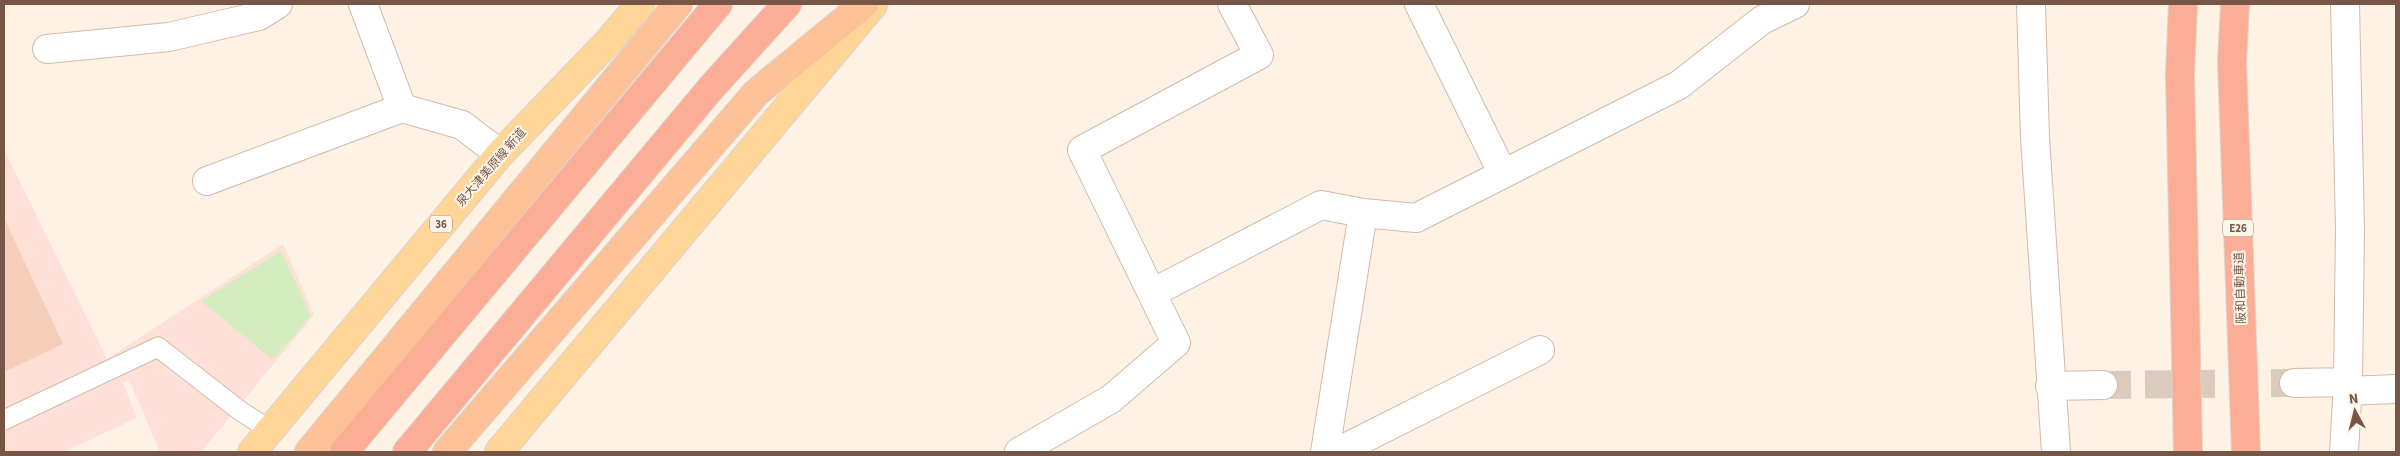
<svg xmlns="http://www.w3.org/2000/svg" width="2400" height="456" viewBox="0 0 2400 456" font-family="'Source Sans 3','Noto Sans JP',sans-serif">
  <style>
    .commercial { fill: #fee0d6 }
    .green { fill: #d3ecc0 }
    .building { fill: #f4ceb9 }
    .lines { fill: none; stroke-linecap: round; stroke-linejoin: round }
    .minor-tunnel { stroke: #dccbbc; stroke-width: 28; stroke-dasharray: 28 14; stroke-linecap: butt }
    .service-casing { stroke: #d1bbab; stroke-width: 21 }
    .minor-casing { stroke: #d1bbab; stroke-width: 30 }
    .primary-casing { stroke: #dcd3cf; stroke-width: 30 }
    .trunk-casing { stroke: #dcd3cf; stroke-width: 30 }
    .motorway-casing { stroke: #dcd3cf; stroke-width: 30 }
    .service { stroke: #fff; stroke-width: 19 }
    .minor { stroke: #fff; stroke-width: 28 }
    .primary { stroke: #ffd598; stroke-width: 28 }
    .trunk { stroke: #fdc197; stroke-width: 28 }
    .motorway { stroke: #fbad96; stroke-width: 28 }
    .labels { text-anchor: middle; stroke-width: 4; stroke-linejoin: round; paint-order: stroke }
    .shield { fill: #fff6ea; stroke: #a08678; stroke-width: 1 }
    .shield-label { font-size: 11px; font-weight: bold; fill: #775647 }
    .street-label { font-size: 12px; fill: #775647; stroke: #fff6ea }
  </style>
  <rect width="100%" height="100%" fill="#fdf2e3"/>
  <path class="commercial" d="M4 150 107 359 283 244 314 315 201 452H160L129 380 123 383 137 418 63 452H4Z"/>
  <path class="green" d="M281 251 311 316 273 360 201 301Z"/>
  <path class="building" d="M4 218 63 344 4 372Z"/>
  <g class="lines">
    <path class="minor-tunnel" d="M2103 385 2294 383"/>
    <defs>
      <path id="service" d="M4 420 158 347 239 410 270 430"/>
      <path id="minor" d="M363 4 402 108 462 125 500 154
        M1419 4 1503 174
        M2031 4 2035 138 2056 452
        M47 49 169 37 259 16 278 4
        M207 181 402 108
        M1152 293 1321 205 1363 213 1416 218 1679 85 1762 20 1795 4
        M2294 383 2348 382 2350 228 2345 4
        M2050 386 2103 385
        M2347 391 2396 389
        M1019 452 1111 399 1176 343 1082 150 1259 55 1232 4
        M1325 452 1363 213
        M1337 452 1540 350
        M2344 452 2348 382"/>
      <path id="primary" d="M252 452 500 154 608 42 640 4
        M499 452 873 5"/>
      <path id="trunk" d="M309 452 678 4
        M447 452 756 93 864 4"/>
      <path id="motorway" d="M2183 4 2180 75 2188 452
        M2235 4 2232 62 2246 452
        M344 452 718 4
        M407 452 711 88 787 4"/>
    </defs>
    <use href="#service" class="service-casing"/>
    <use href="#minor" class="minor-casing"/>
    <use href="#primary" class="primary-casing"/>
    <use href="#trunk" class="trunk-casing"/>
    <use href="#motorway" class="motorway-casing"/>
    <use href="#service" class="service"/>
    <use href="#minor" class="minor"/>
    <use href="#primary" class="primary"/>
    <use href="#trunk" class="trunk"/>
    <use href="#motorway" class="motorway"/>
  </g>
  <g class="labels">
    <g class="shield">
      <rect x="430" y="215.5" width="22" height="17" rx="4"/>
      <rect x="2223" y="219.5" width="30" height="17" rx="4"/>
    </g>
    <g class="shield-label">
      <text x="441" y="228">36</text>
      <text x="2238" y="232">E26</text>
    </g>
    <g class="street-label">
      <text transform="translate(491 167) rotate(-49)" y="4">泉大津美原線 新道</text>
      <text transform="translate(2240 288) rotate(-92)" y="4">阪和自動車道</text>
    </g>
  </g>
  <rect width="2400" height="456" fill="none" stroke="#775647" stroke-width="10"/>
  <g transform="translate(2355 411) rotate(353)" stroke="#fff6ea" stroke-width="4" paint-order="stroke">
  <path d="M0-4L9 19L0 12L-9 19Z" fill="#775647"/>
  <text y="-8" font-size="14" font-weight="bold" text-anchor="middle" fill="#775647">N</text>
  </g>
</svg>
